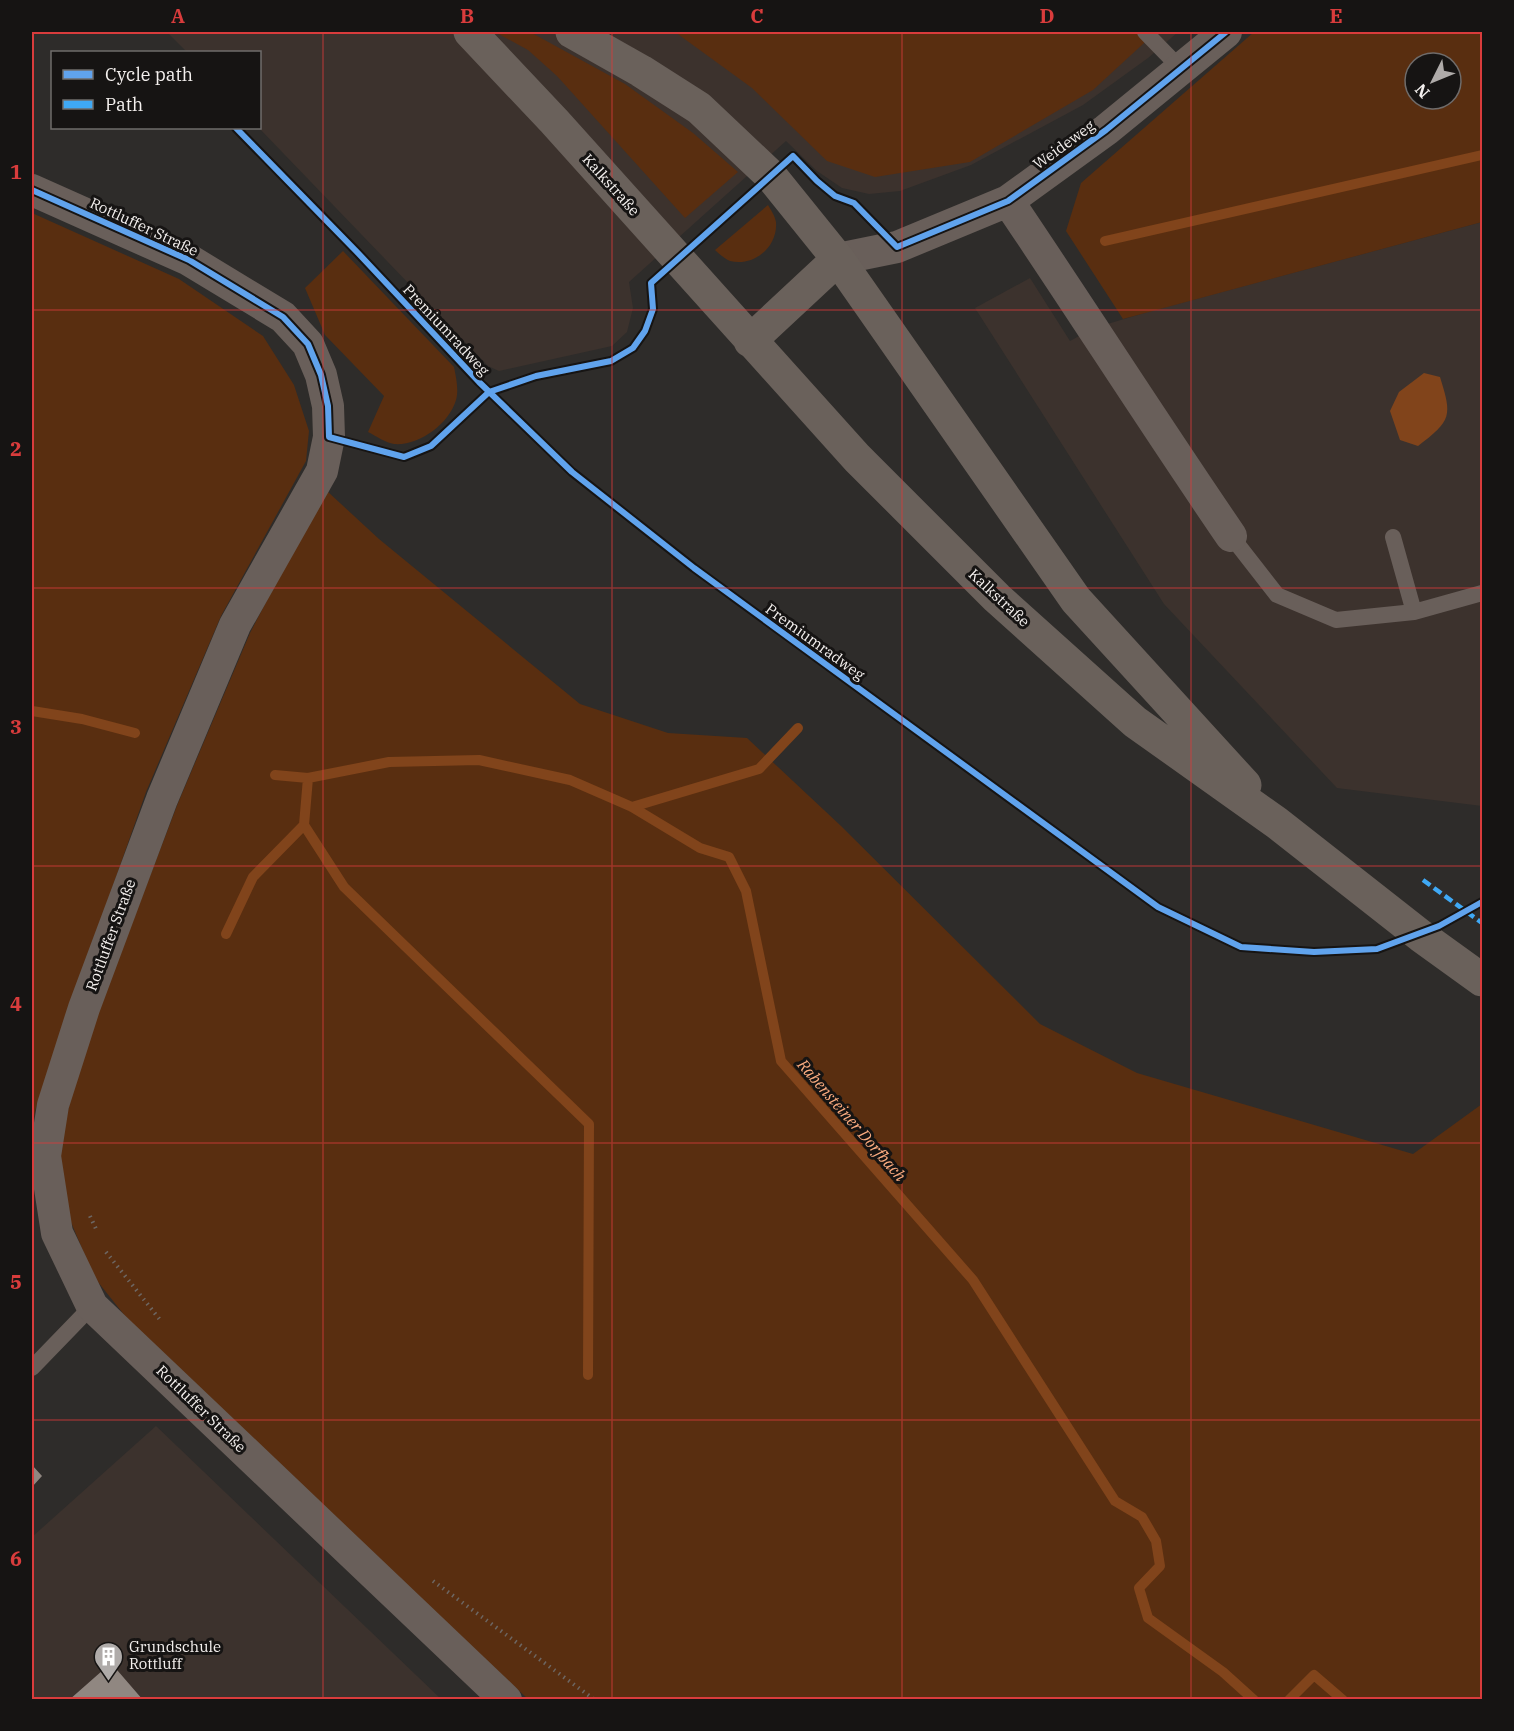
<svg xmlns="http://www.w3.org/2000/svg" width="1514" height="1731" viewBox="0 0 1514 1731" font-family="'IBM Plex Serif',serif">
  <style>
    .built { fill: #3c322d }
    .green { fill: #592e10; fill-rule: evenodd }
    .water { fill: #81441b }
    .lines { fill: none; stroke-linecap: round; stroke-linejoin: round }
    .stream { stroke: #81441b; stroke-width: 10 }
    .building { fill: #908781 }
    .path { stroke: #6d6662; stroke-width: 4; stroke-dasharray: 1.5 4.5; stroke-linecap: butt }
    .service { stroke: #695f5a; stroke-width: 16 }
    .minor { stroke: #695f5a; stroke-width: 32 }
    .secondary { stroke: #6a615b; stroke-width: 33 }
    .quiet { stroke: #3fa9f5; stroke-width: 4.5; stroke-dasharray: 9 4.5; stroke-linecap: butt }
    .cycleway-casing { stroke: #161413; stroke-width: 10 }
    .cycleway { stroke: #60a3ed; stroke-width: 6 }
    .grid { fill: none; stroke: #d93c3c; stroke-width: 1.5; stroke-opacity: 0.55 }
    .labels { text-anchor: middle; stroke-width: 6; stroke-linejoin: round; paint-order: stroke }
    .street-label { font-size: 15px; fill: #f4f0ee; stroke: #161413 }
    .poi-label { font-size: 15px; fill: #f4f0ee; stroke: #161413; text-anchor: start }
    .water-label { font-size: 16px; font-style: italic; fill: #fdad81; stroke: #161413 }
    .neatline { fill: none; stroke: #d93c3c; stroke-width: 2 }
    .grid-label { font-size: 20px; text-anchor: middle; font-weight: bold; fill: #d93c3c }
  </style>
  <rect width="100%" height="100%" fill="#2e2c2a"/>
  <path class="built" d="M167 32H1178L1148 58 1083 105 971 165 900 191 869 194 842 188 817 171 786 141 629 282 633 308 627 332 612 346 499 371 488 366 259 128 260 52H187Z
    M1482 222V806L1337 788 1164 604 975 308 1030 278 1070 341 1094 328 1151 311Z
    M156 1426 441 1699H32V1537Z"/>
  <path class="green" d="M495 32H530L625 84 693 133 738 172 685 218 557 76 528 50Z
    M675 32H1156L1093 90 970 162 875 177 827 161 752 88Z
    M1254 32H1482V222L1123 319 1066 231 1081 183ZM1415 63H1451V99H1415Z
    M768 205C771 210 775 216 776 222 778 246 755 267 730 261 725 259 719 254 715 250Z
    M32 213 179 279 263 336 294 385 309 431 306 461 221 616 146 792 50 1064 35 1111 32 1133Z
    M343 251 454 367C456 377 459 390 456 400 449 424 419 446 394 444 386 443 376 436 368 432L384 396 325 335 305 288Z
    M327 491 379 539 580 704 668 733 747 738 840 825 1040 1024 1137 1073 1413 1154 1482 1104V1699H528L153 1351 94 1277 68 1215 58 1156 79 1061 178 803 250 633 315 508Z"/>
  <path class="water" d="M1424 373 1440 377C1452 416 1452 420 1418 446L1400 440 1390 411 1399 392Z"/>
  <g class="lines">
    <path class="stream" d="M1105 241 1482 155
      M32 711 82 719 135 733
      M275 775 308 778 389 762 479 760 570 780 632 807 700 848 729 857 746 891 781 1061 973 1280 1115 1501 1142 1517 1156 1541 1160 1566 1139 1588 1148 1618 1223 1672 1254 1700
      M308 778 304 825 344 887 589 1124 588 1375
      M632 807 759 769 798 728
      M226 934 253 877 304 825
      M1289 1700 1314 1675 1343 1700"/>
  </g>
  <path class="building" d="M32 1465 42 1476 32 1487Z
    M111 1663 143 1700H69Z"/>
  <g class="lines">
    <path class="path" d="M90 1216 97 1231
      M106 1252 161 1321
      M433 1581 595 1700"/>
    <path class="service" d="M1145 32 1181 69
      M1231 536 1277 595 1336 620 1414 612 1482 593
      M1393 537 1414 612
      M32 1368 92 1306"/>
    <path class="minor" d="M32 190 189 260 283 317 308 344 321 375 328 406 329 437 322 471 235 625 162 799 84 1008 53 1105 45 1156 57 1233 92 1306 506 1700
      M1008 201C1083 312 1155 425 1231 536
      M838 259 897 247 1008 201 1106 130 1226 32"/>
    <path class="secondary" d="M470 32 554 121 857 458 997 598 1135 722 1277 823 1421 936 1482 980
      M572 32 641 71 699 108 771 176 838 259 1076 600 1245 785
      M750 341 838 259"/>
    <path class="quiet" d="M1423 880 1482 923"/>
    <defs>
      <path id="cycleway" d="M236 128 357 252 479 382 572 472 694 568 1158 907 1241 947 1314 952 1377 949 1439 926 1482 902
        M32 190 189 260 283 317 308 344 321 375 328 406 329 437 404 457 431 446 489 392 536 376 611 361 633 348 645 331 653 309 651 283 793 156 817 181 835 196 854 203 897 247 1008 201 1106 130 1226 32"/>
    </defs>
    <use href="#cycleway" class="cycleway-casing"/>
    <use href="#cycleway" class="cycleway"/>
  </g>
  <path class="grid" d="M323 32V1700M612 32V1700M902 32V1700M1191 32V1700M32 310H1482M32 588H1482M32 866H1482M32 1143H1482M32 1420H1482"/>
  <defs>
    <symbol id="building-pin" viewBox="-11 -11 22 30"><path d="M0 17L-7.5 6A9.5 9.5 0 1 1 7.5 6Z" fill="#afaba9" stroke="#161413"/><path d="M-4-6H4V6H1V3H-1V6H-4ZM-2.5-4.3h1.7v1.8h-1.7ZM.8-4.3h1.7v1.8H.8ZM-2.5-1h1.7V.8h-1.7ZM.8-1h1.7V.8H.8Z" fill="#fff"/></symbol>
  </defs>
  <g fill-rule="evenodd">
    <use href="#building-pin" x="92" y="1640" width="33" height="45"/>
  </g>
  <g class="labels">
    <g class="street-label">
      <text transform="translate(1064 145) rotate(-36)" y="5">Weideweg</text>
      <text transform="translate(611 185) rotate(48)" y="5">Kalkstraße</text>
      <text transform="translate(144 227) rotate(25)" y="5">Rottluffer Straße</text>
      <text transform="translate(446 330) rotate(47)" y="5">Premiumradweg</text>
      <text transform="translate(999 598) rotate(43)" y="5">Kalkstraße</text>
      <text transform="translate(815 642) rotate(36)" y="5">Premiumradweg</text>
      <text transform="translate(111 935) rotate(-70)" y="5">Rottluffer Straße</text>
      <text transform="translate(201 1409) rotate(44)" y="5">Rottluffer Straße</text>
    </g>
    <g class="poi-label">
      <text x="129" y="1652">Grundschule<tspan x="129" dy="17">Rottluff</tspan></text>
    </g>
    <g class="water-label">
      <text transform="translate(852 1120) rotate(49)" y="6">Rabensteiner Dorfbach</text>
    </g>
  </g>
  <rect width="1514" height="1731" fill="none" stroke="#161413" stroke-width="66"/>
  <rect x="51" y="51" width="210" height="78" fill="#161413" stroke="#6f6c6b" stroke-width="1.5"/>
  <rect x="63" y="70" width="30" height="9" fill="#60a3ed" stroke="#6f6c6b" stroke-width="1.5"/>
  <text x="105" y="81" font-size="18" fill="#f4f0ee">Cycle path</text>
  <rect x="63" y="100" width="30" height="9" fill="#3fa9f5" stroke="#6f6c6b" stroke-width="1.5"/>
  <text x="105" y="111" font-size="18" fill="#f4f0ee">Path</text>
  <g transform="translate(1433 81) rotate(227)"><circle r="28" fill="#161413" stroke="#6f6c6b" stroke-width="1.5"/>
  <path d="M0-4.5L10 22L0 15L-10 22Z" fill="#afaba9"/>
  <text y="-9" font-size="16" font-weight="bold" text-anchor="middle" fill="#f4f0ee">N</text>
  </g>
  <rect x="33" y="33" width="1448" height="1665" class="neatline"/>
  <g class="grid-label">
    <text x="178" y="23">A</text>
    <text x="467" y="23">B</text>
    <text x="757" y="23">C</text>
    <text x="1047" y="23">D</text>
    <text x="1336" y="23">E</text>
    <text x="16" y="179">1</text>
    <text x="16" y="456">2</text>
    <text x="16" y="734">3</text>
    <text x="16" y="1011">4</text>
    <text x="16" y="1289">5</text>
    <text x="16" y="1566">6</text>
  </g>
</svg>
